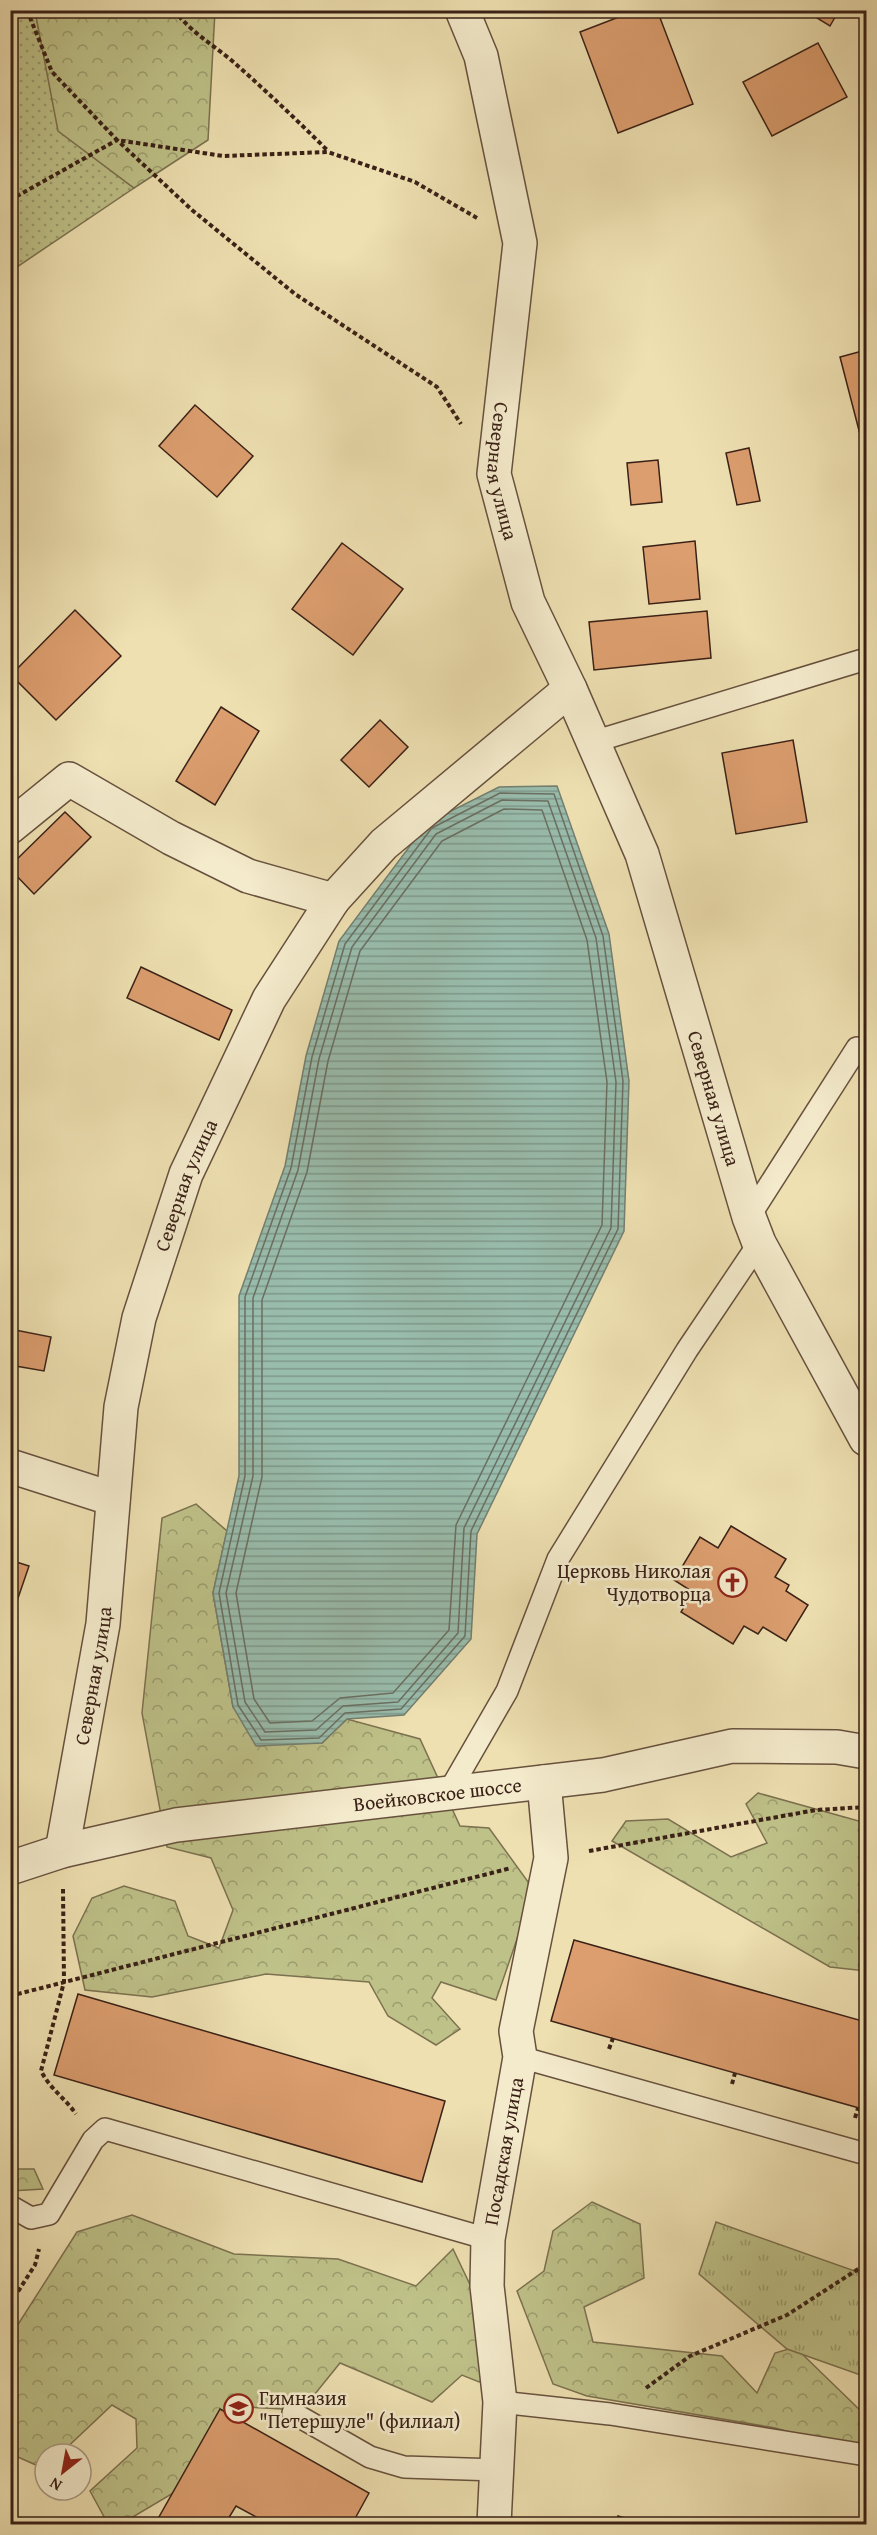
<svg xmlns="http://www.w3.org/2000/svg" width="877" height="2535" viewBox="0 0 877 2535" font-family="'Gentium Book Plus',serif">
  <style>
    .grass { fill: url(#grass-dots); stroke: #7c7150; stroke-width: 1.5 }
    .forest { fill: url(#forest-crowns); stroke: #7c7150; stroke-width: 1.5 }
    .park { fill: url(#park-tufts); stroke: #7c7150; stroke-width: 1.5 }
    .water { fill: url(#water-rules); stroke: #737f71; stroke-width: 1.5 }
    .lines { fill: none; stroke-linecap: round; stroke-linejoin: round }
    .shore { stroke: #6a6f62; stroke-width: 1.5 }
    .building { fill: #dc9e6f; stroke: #3a2117; stroke-width: 1.5 }
    .service-casing { stroke: #67513e; stroke-width: 24 }
    .minor-casing { stroke: #67513e; stroke-width: 36 }
    .tertiary-casing { stroke: #67513e; stroke-width: 36 }
    .path { stroke: #3a2117; stroke-width: 4; stroke-dasharray: 4.5 3; stroke-linecap: butt }
    .service { stroke: #f4ebcc; stroke-width: 21 }
    .minor { stroke: #f4ebcc; stroke-width: 33 }
    .tertiary { stroke: #f4ebcc; stroke-width: 33 }
    .labels { text-anchor: middle; stroke-width: 5; stroke-linejoin: round; paint-order: stroke }
    .street-label { font-size: 20px; fill: #3a2117; stroke: #f4ebcc }
    .poi-label { font-size: 20px; fill: #3a2117; stroke: #f4ebcc; text-anchor: end }
  </style>
  <defs>
    <pattern id="grass-dots" width="8" height="8" patternUnits="userSpaceOnUse" patternTransform="scale(1.5)"><rect width="8" height="8" fill="#bec188"/><path d="M2 2h.1M6 6h.1" fill="none" stroke="#9b9c6e" stroke-width="1.8" stroke-linecap="round"/></pattern>
    <pattern id="forest-crowns" width="20" height="18" patternUnits="userSpaceOnUse" patternTransform="scale(1.5)"><rect width="20" height="18" fill="#bec188"/><path d="M2 6a3 3 0 1 1 6 0M12 15a3 3 0 1 1 6 0" fill="none" stroke="#9b9c6e"/></pattern>
    <pattern id="park-tufts" width="24" height="20" patternUnits="userSpaceOnUse" patternTransform="scale(1.5)"><rect width="24" height="20" fill="#bec188"/><path d="M3 7l-1-3M5 7V3M7 7l1-3M15 17l-1-3M17 17v-4M19 17l1-3" fill="none" stroke="#9b9c6e"/></pattern>
    <pattern id="water-rules" width="6" height="5" patternUnits="userSpaceOnUse" patternTransform="scale(1.5)"><rect width="6" height="5" fill="#99bdad"/><path d="M0 2.5h6" fill="none" stroke="#7e998c"/></pattern>
  </defs>
  <rect width="100%" height="100%" fill="#eee0b1"/>
  <filter id="stains"><feTurbulence type="fractalNoise" baseFrequency=".00333" numOctaves="4"/><feColorMatrix values="0 0 0 0 .2 0 0 0 0 .09 0 0 0 0 .02 0 0 0 .5 -.17"/></filter>
  <radialGradient id="worn" r=".72"><stop offset=".6" stop-color="#630" stop-opacity="0"/><stop offset="1" stop-color="#630" stop-opacity=".3"/></radialGradient>
  <path class="grass" d="M11 11H35L59 131 134 188 11 271Z"/>
  <path class="forest" d="M35 11H215L208 140 134 188 58 131Z
    M196 1504 227 1531 213 1593 233 1707 322 1743 347 1719 420 1739 460 1826 489 1828 534 1890 496 2000 441 1982 432 1998 460 2029 436 2045 388 2016 369 1982 266 1974 152 1997 85 1990 73 1936 92 1898 124 1886 175 1901 188 1936 219 1948 233 1910 211 1858 167 1847 142 1713 162 1518Z
    M758 1793 866 1823V1971L830 1967 612 1841 626 1821 668 1819 731 1857 767 1843 746 1804Z
    M11 2169H34L43 2189 11 2191Z
    M592 2202 640 2224 644 2278 584 2307 593 2342 722 2356 757 2393 775 2353 795 2347 866 2416V2440L851 2449 775 2428 587 2396 553 2384 517 2291 544 2271 553 2231Z
    M132 2215 234 2254 338 2259 416 2286 453 2249 475 2295 491 2372 479 2382 462 2375 432 2402 340 2363 302 2410 227 2406 175 2492 121 2524H108L90 2491 137 2448 136 2419 112 2405 60 2454H45V2469L11 2454 10 2337 77 2232Z"/>
  <path class="park" d="M716 2222 866 2275V2377L787 2349 699 2274Z"/>
  <path class="water" d="M557 786 609 934 629 1081 624 1231 477 1534 471 1639 404 1715 347 1719 322 1743 256 1746 233 1707 213 1593 239 1476V1296L285 1166 306 1056 339 941 427 823 499 787Z"/>
  <g class="lines">
    <path class="shore" d="M502 800 548 801 596 938 616 1082 611 1228 464 1528 458 1633 398 1702 343 1706 316 1730 265 1732 245 1702 226 1593 253 1476V1298L298 1170 319 1059 352 947 436 834Z
      M504 809 542 810 587 940 607 1082 602 1225 456 1525 449 1630 393 1693 340 1698 312 1721 270 1723 254 1699 236 1593 262 1477V1300L307 1172 328 1061 360 951 442 841Z
      M431 829 345 944 312 1057 291 1168 245 1297V1476L219 1593 238 1705 261 1740 319 1738 345 1713 401 1709 465 1636 471 1531 618 1229 623 1081 603 936 554 794 500 793 432 828"/>
  </g>
  <path class="building" d="M637 10H657L693 104 618 133 580 32Z
    M804 10H839L830 26Z
    M818 43 847 97 772 136 743 82Z
    M866 350V446H863L840 357Z
    M195 405 253 456 217 497 159 446Z
    M749 448 760 501 737 505 726 453Z
    M658 460 662 502 631 505 627 463Z
    M695 541 700 599 649 604 643 547Z
    M342 543 403 589 353 655 292 609Z
    M75 610 121 656 56 720 11 675Z
    M707 611 711 658 594 670 589 622Z
    M221 707 259 731 215 805 176 781Z
    M380 720 408 747 369 787 341 760Z
    M793 740 807 822 736 834 722 753Z
    M65 812 91 837 34 894 10 869V866Z
    M141 967 232 1010 219 1040 127 998Z
    M10 1329 51 1337 44 1371 10 1365Z
    M731 1526 786 1559 775 1577 789 1585 786 1591 808 1605 786 1641 763 1627 758 1634 744 1626 733 1644 681 1612 693 1592 674 1580 700 1537 718 1548Z
    M10 1560 29 1566 17 1601 10 1599Z
    M574 1940 866 2022V2110L551 2021Z
    M78 1994 445 2101 422 2182 54 2075Z
    M220 2409 369 2493 352 2524H269L236 2506 225 2524H155Z
    M618 2516 647 2524H616Z"/>
  <g class="lines">
    <defs>
      <path id="service" d="M593 742 866 659
        M749 1217 857 1048
        M447 1795 507 1691 558 1559 687 1350 759 1243
        M520 2057 866 2154
        M10 2206 31 2218 49 2214 93 2140 105 2129 488 2239
        M500 2402 610 2414 866 2455
        M293 2413 370 2457 404 2467 497 2470"/>
      <g id="minor">
        <path id="s1" d="M462 10 481 56 520 243 494 474 528 602 570 689 642 854 749 1217 759 1243 866 1439"/>
        <path d="M10 827 69 779 171 838 248 876 333 900"/>
        <path d="M10 1466 113 1499"/>
        <path id="s2" d="M62 1851 103 1624 121 1407 139 1318 186 1174 269 999 333 900 384 844 570 689"/>
        <path id="s3" d="M494 2524 500 2402 487 2286 488 2239 520 2057 516 2031 551 1858 544 1782"/>
      </g>
      <g id="tertiary">
        <path id="s4" d="M10 1868 62 1851 176 1825 603 1775 732 1746 837 1747 866 1752"/>
      </g>
    </defs>
    <use href="#service" class="service-casing"/>
    <use href="#minor" class="minor-casing"/>
    <use href="#tertiary" class="tertiary-casing"/>
    <path class="path" d="M27 10 52 72 117 140 223 156 328 152 415 182 477 218
      M174 10C190 31 210 43 230 59 264 89 296 119 328 151
      M10 200 117 140 192 210 295 294 437 387 461 424
      M589 1851 816 1810 866 1807
      M63 1889 64 1982 41 2071C51 2090 64 2097 76 2114
      M10 1996 511 1868
      M609 2049 613 2038
      M732 2084 735 2073
      M855 2118 858 2108
      M10 2304 35 2265 39 2249
      M646 2388 690 2356 787 2315 866 2264"/>
    <use href="#service" class="service"/>
    <use href="#minor" class="minor"/>
    <use href="#tertiary" class="tertiary"/>
  </g>
  <defs>
    <symbol id="church-ring" viewBox="-11 -11 22 22"><circle r="9.5" fill="#f4ebcc" stroke="#8f2418" stroke-width="1.5"/><path d="M-1.2-6h2.4v3.5h3.3v2.4h-3.3V6h-2.4V-.1h-3.3v-2.4h3.3Z" fill="#8f2418"/></symbol>
    <symbol id="school-ring" viewBox="-11 -11 22 22"><circle r="9.5" fill="#f4ebcc" stroke="#8f2418" stroke-width="1.5"/><path d="M0-5L7-2L0 1L-7-2ZM-4 1L0 2.5L4 1V4Q0 6-4 4Z" fill="#8f2418"/></symbol>
  </defs>
  <g fill-rule="evenodd">
    <use href="#church-ring" x="716" y="1566" width="33" height="33"/>
    <use href="#school-ring" x="222" y="2392" width="33" height="33"/>
  </g>
  <g class="labels">
    <g class="street-label">
      <text dy="7" stroke="none"><textPath href="#s1" startOffset="471">Северная улица</textPath></text>
      <text dy="7" stroke="none"><textPath href="#s1" startOffset="1137">Северная улица</textPath></text>
      <text dy="7" stroke="none"><textPath href="#s2" startOffset="680">Северная улица</textPath></text>
      <text dy="7" stroke="none"><textPath href="#s2" startOffset="178">Северная улица</textPath></text>
      <text dy="7" stroke="none"><textPath href="#s4" startOffset="435">Воейковское шоссе</textPath></text>
      <text dy="7" stroke="none"><textPath href="#s3" startOffset="375">Посадская улица</textPath></text>
    </g>
    <g class="poi-label">
      <text x="711" y="1578">Церковь Николая<tspan x="711" dy="23">Чудотворца</tspan></text>
      <text x="259" y="2405" text-anchor="start">Гимназия<tspan x="259" dy="23">"Петершуле" (филиал)</tspan></text>
    </g>
  </g>
  <rect width="877" height="2535" fill="none" stroke="#eee0b1" stroke-width="36"/>
  <rect x="12" y="12" width="853" height="2511" fill="none" stroke="#3a2117" stroke-width="3"/>
  <rect x="18" y="18" width="841" height="2499" fill="none" stroke="#3a2117" stroke-width="1.5"/>
  <g transform="translate(63 2472) rotate(211)"><circle r="28" fill="#f4ebcc" stroke="#aa9a84" stroke-width="1.5"/>
  <path d="M0-4.5L10 22L0 15L-10 22Z" fill="#8f2418"/>
  <text y="-9" font-size="16" font-weight="bold" text-anchor="middle" fill="#3a2117">N</text>
  </g>
  <rect width="100%" height="100%" filter="url(#stains)"/>
  <rect width="100%" height="100%" fill="url(#worn)"/>
</svg>
